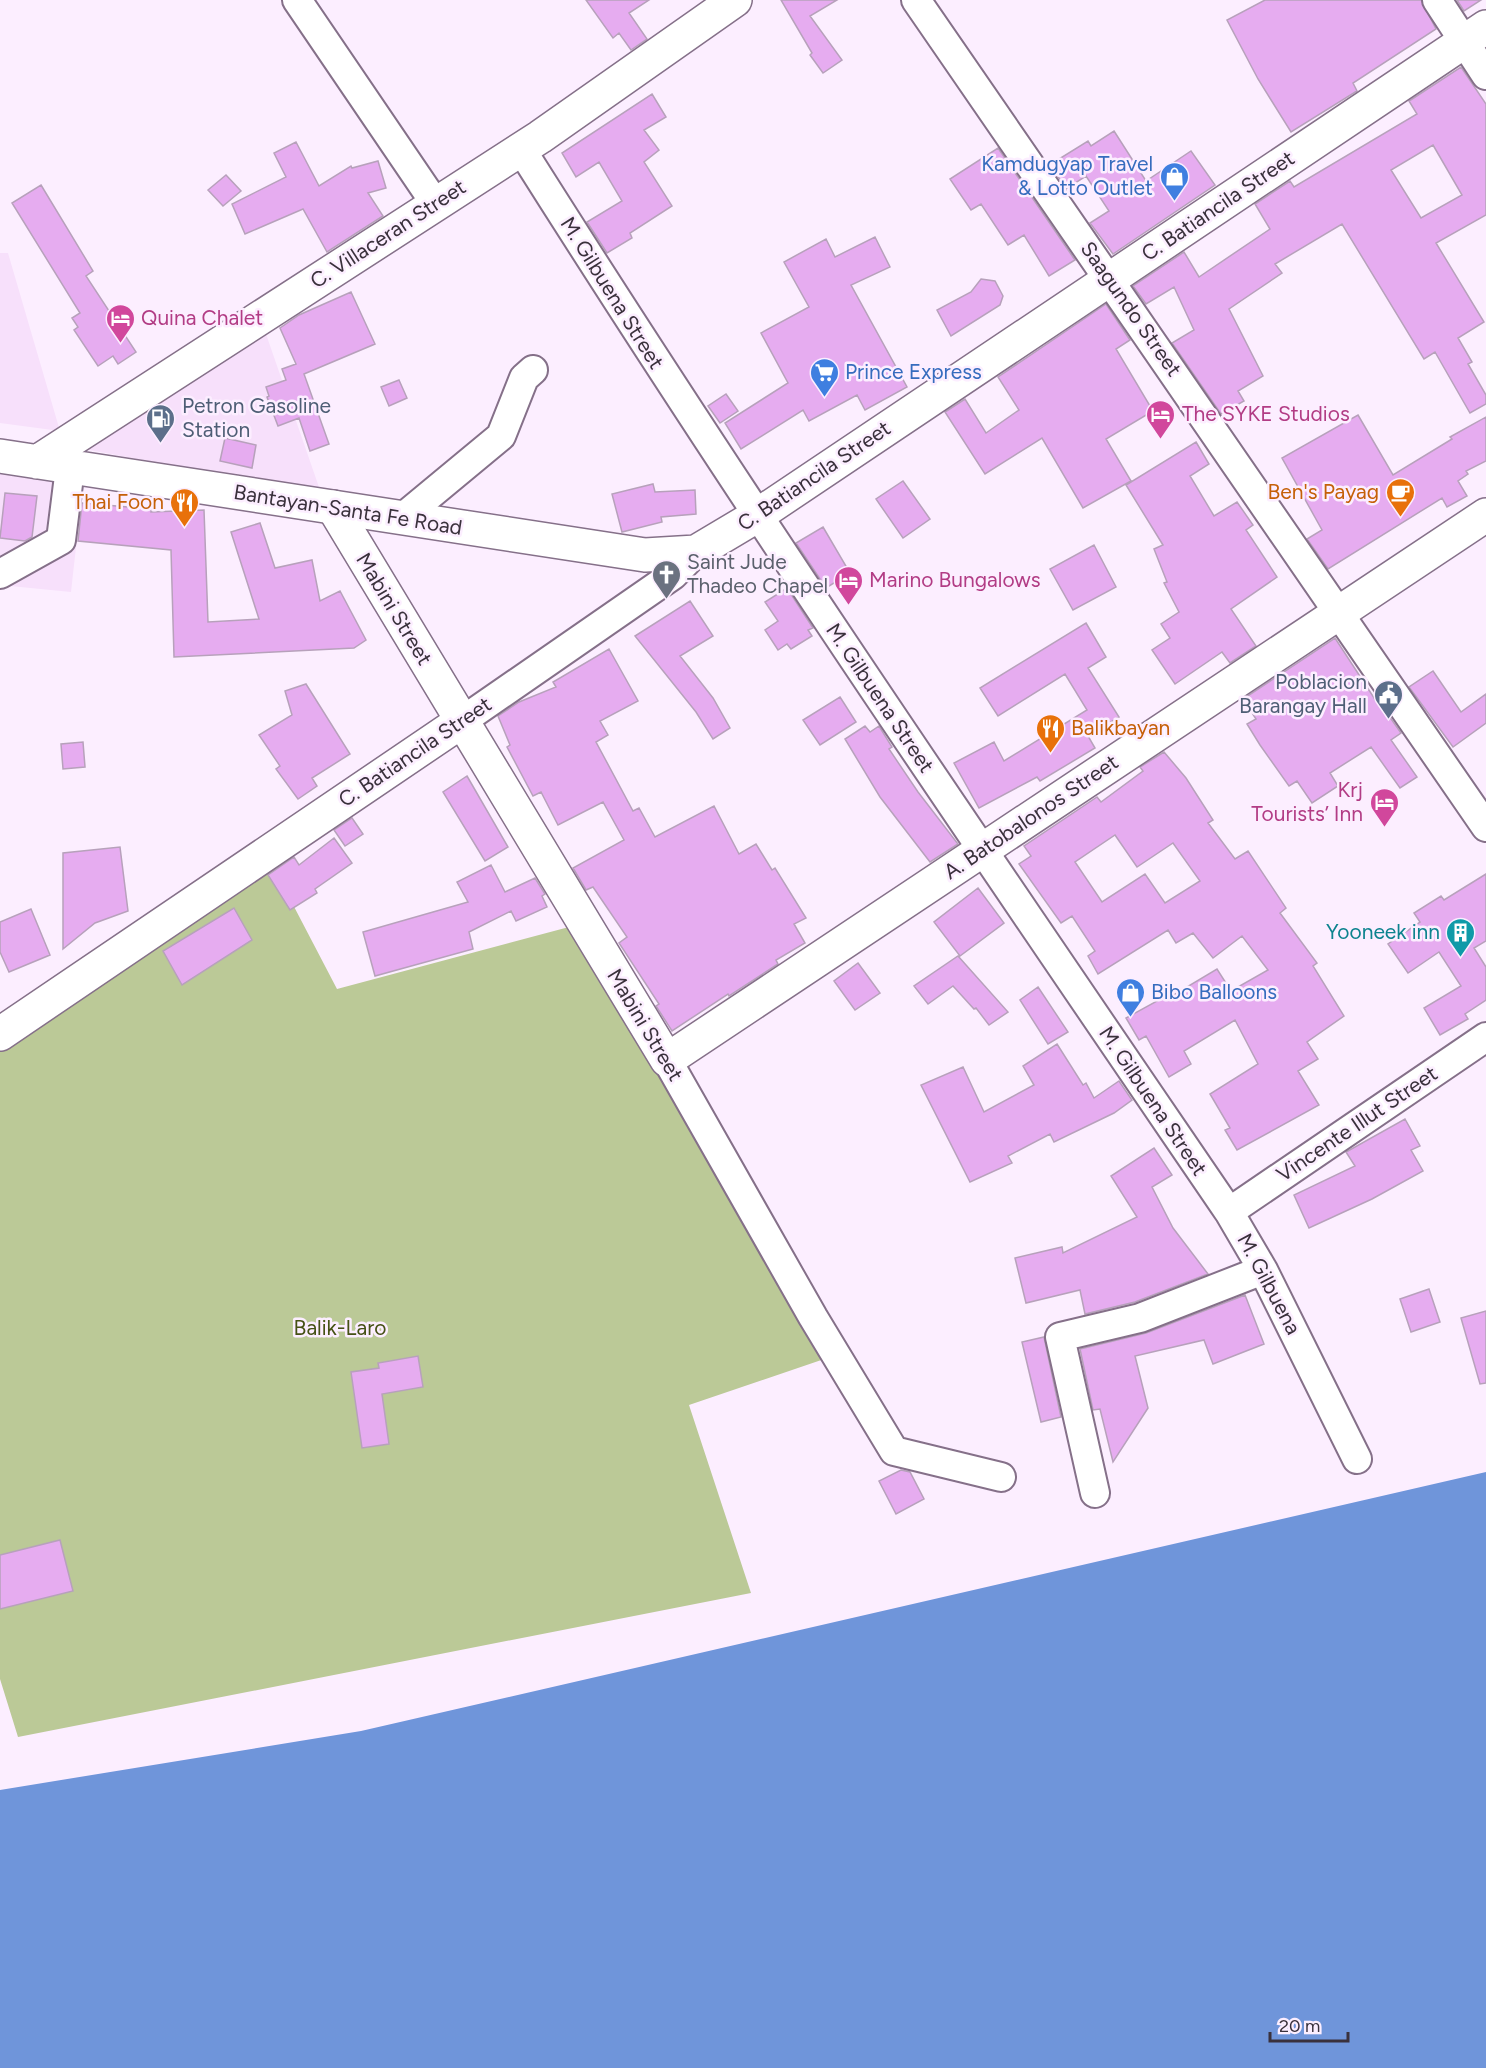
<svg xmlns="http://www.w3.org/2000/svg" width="1486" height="2068" viewBox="0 0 1486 2068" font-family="Figtree,sans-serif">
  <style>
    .built { fill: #f7e0fb }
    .green { fill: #bbc997 }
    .water { fill: #6f95da }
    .building { fill: #e6acf0; stroke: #b7a1bb; stroke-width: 1.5; fill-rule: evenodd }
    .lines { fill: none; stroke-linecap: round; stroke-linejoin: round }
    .minor-casing { stroke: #857089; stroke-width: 32 }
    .tertiary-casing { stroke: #857089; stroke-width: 36 }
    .secondary-casing { stroke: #857089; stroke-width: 36 }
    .minor { stroke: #fff; stroke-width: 28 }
    .tertiary { stroke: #fff; stroke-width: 33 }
    .secondary { stroke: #fff; stroke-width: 33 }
    .labels { text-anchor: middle; stroke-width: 5; stroke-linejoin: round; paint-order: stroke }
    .shop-label { font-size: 21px; fill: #366cbe; stroke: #fceeff; text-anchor: start }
    .street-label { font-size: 21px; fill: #3a313c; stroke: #fceeff }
    .hotel-label { font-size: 21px; fill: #b23c85; stroke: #fceeff; text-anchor: start }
    .service-label { font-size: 21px; fill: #4e5e75; stroke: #fceeff; text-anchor: start }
    .food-label { font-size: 21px; fill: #c56008; stroke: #fceeff; text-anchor: end }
    .worship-label { font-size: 21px; fill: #5b616d; stroke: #fceeff; text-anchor: start }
    .culture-label { font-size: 21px; fill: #0d838f; stroke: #fceeff; text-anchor: end }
    .park-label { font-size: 21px; fill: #455114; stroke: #fceeff }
  </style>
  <rect width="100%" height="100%" fill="#fceeff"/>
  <path class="built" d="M0 253H8L60 431 0 423Z
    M266 334 321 493 84 449Z
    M0 467 84 476 71 592 0 585Z"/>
  <path class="green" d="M266 853 337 989 584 923 836 1355 689 1405 751 1593 18 1737 0 1679V1034Z"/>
  <path class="water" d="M1486 1472V2068H0V1790L361 1731Z"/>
  <path class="building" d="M586 0H649L629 13 647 39 631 50 619 33 613 38Z
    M781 0H837L810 16 842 60 823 73 810 55 812 53Z
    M1265 0H1421L1436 29 1353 83 1357 91 1291 132 1258 79 1227 20Z
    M1457 0H1481L1464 11Z
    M1461 67 1486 104V215L1436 243 1484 322 1458 338 1472 362 1468 364 1486 395V404L1470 413 1435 352 1424 359 1342 224 1275 264 1282 273 1229 309 1263 376 1238 391 1244 401 1221 414 1172 343 1194 330 1174 287 1146 304 1133 286 1184 252 1199 277 1270 229 1255 204 1290 181 1294 187 1417 114 1409 101ZM1433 145 1462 195 1421 218 1391 170Z
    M652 94 666 117 644 130 659 150 644 162 672 206 630 233 632 238 607 253 587 222 622 201 599 162 576 177 562 153Z
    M1114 131 1146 181 1191 151 1215 185 1113 254 1090 223 1109 211 1086 176 1066 189 1054 170 1063 165 1059 159 1088 141 1091 146Z
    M296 142 319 186 351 166 352 168 378 161 386 188 368 193 383 216 327 252 303 209 245 234 232 204 286 177 274 153Z
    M998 148 1075 260 1049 276 1024 235 1008 245 981 204 971 210 950 179Z
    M226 175 241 191 223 206 208 190Z
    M41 185 93 271 86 276 136 352 118 364 113 356 98 366 74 330 78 327 72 318 80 313 12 203Z
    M875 237 890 267 851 285 907 387 865 410 857 395 809 421 803 410 741 449 725 423 788 383 761 333 809 307 784 262 826 239 835 257Z
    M981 279 995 281 1003 296 1000 305 951 336 937 310 971 292Z
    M351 292 375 344 304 374 329 444 310 451 299 418 278 426 267 397 269 396 266 387 286 380 282 369 296 364 280 328 299 315Z
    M1106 304 1130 340 1116 349 1153 411 1106 439 1131 481 1083 508 1042 438 985 474 945 412 965 399 986 433 1019 410 998 377Z
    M399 380 407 398 389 406 381 387Z
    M726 394 738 411 720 423 708 406Z
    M1358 415 1393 475 1452 439 1450 437 1486 417V461L1466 471 1468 474 1458 481 1467 496 1447 507 1442 498 1328 569 1307 539 1322 530 1282 458Z
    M225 438 256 445 252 468 220 461Z
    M1196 442 1209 464 1190 476 1214 516 1237 502 1253 525 1246 530 1277 577 1231 609 1256 646 1230 663 1222 652 1175 684 1152 650 1170 638 1161 624 1179 612 1164 583 1167 582 1154 549 1163 545 1126 485Z
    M903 481 930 519 903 538 876 499Z
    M653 484 655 492 695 490 696 514 661 517 662 522 622 532 612 494Z
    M5 493 37 496 32 537 25 541 0 538Z
    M82 503 151 509V512L204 510 208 622 259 619 231 532 260 523 275 568 312 560 320 601 340 591 366 640 354 648 174 657 171 550 78 541Z
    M823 527 850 573 826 588 796 543Z
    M1094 545 1116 587 1073 610 1050 569Z
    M787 588 813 628 808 630 812 636 791 649 787 644 778 650 765 630 778 621 765 602Z
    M690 601 713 636 680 656 713 698 730 728 713 739 696 712 635 636Z
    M1086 623 1106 657 1088 668 1119 717 1088 736 1095 748 1040 781 1037 777 979 808 954 763 994 742 1004 761 1087 710 1065 674 998 716 980 688Z
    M1335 638 1378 704 1380 703 1401 733 1391 740 1417 777 1400 788 1371 747 1330 773 1338 786 1312 803 1297 781 1289 786 1260 745 1247 724 1256 719 1243 699Z
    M609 649 638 701 600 721 608 735 596 742 633 811 639 808 655 837 714 806 739 854 756 844 772 870 775 868 806 918 794 924 805 943 776 960 778 964 729 996 728 994 672 1031 656 1006 659 1004 619 943 627 937 593 887 586 890 573 868 624 840 603 802 558 825 541 792 533 796 507 747 510 745 498 716 519 702 556 687 553 682Z
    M1433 671 1461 712 1486 694V723L1453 747 1409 687Z
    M306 684 350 754 312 778 317 786 298 799 276 769 280 766 259 735 292 715 285 691Z
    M840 697 856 722 820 745 803 720Z
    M865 726 870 732 879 726 892 747 889 749 918 792 958 844 930 862 880 797 845 739Z
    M83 742 85 767 63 769 61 744Z
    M1164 752 1186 778 1213 820 1208 823 1235 859 1248 851 1286 908 1280 913 1317 963 1313 966 1344 1016 1307 1042 1318 1059 1298 1071 1319 1105 1237 1150 1225 1130 1230 1128 1210 1094 1258 1064 1235 1020 1184 1051 1191 1064 1169 1077 1146 1036 1139 1040 1126 1018 1166 996 1167 999 1217 969 1231 991 1268 970 1242 936 1213 958 1193 933 1176 943 1168 930 1098 974 1088 956 1095 951 1072 916 1061 923 1019 864 1031 856 1024 846 1097 797 1101 802 1143 771 1140 767ZM1115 835 1137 867 1173 843 1200 881 1165 903 1145 874 1102 902 1075 862Z
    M467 776 508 847 485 861 443 792Z
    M352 818 363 834 345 846 334 830Z
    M334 838 352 863 315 889 317 893 290 910 268 875 294 857 299 865Z
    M120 847 128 911 95 923 63 949V853Z
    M491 865 505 892 535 878 545 894 542 896 547 907 516 921 511 911 469 932 473 949 375 976 363 932 468 902 457 882Z
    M1486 874V941L1474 948 1486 967V1000L1465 1014 1468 1019 1440 1035 1424 1008 1461 986 1439 952 1408 973 1388 944 1420 922 1414 913 1441 896 1444 900Z
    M978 888 1004 923 960 956 934 922Z
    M234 908 252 940 182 985 163 951Z
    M31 909 50 955 9 972 0 952V922Z
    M958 956 1008 1012 989 1025 976 1008 974 1009 953 986 928 1004 914 986Z
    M858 963 880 993 855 1010 834 981Z
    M1038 987 1068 1032 1048 1044 1020 1000Z
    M1057 1044 1083 1085 1086 1083 1094 1098 1119 1081 1132 1100 1114 1113 1054 1142 1050 1134 1008 1156 1012 1163 970 1182 921 1085 963 1067 984 1112 1034 1085 1023 1066Z
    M1405 1119 1420 1146 1411 1150 1423 1171 1372 1199 1309 1228 1294 1195 1355 1166 1346 1152Z
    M1154 1148 1172 1175 1152 1187 1173 1228 1208 1274 1135 1302 1085 1314 1080 1290 1026 1303 1015 1258 1062 1247 1063 1253 1137 1217 1111 1176Z
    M1429 1289 1440 1322 1411 1332 1400 1299Z
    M1245 1295 1264 1344 1213 1364 1204 1340 1135 1356 1148 1408 1113 1462 1100 1409 1093 1410 1080 1349 1146 1333Z
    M1486 1311V1383L1480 1384 1461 1318Z
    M1044 1337 1061 1417 1041 1422 1022 1342Z
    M418 1356 423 1387 382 1394 389 1444 362 1448 351 1372 379 1368 378 1363Z
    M901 1470 910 1472 924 1499 896 1514 879 1481Z
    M60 1540 73 1591 0 1609V1555Z"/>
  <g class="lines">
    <defs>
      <path id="minor" d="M297 0 435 203
        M916 0 1486 827
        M1437 0 1486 75
        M521 149C748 509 989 860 1229 1212L1263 1270 1357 1459
        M402 518 501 436 524 378 533 370
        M0 574 61 540 70 468
        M462 721 673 575 696 552
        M667 1060 813 1317 894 1451 1001 1477
        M1229 1212 1486 1037
        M1095 1493 1060 1337 1140 1318 1263 1270"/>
      <path id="tertiary" d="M333 507 667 1060 1486 515
        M0 1034 462 721"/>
      <path id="secondary" d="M0 456 645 555 696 552 758 515 1486 27
        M37 462 540 137 735 0"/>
    </defs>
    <use href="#minor" class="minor-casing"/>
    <use href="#tertiary" class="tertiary-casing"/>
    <use href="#secondary" class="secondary-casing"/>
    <use href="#minor" class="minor"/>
    <use href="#tertiary" class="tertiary"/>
    <use href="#secondary" class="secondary"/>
  </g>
  <defs>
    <symbol id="shop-pin" viewBox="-11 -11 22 30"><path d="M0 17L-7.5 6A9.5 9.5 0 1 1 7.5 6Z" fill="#3f7fe0" stroke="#fceeff"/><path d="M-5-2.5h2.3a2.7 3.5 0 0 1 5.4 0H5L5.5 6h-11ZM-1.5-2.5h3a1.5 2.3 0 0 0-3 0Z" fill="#fff"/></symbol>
    <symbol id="hotel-pin" viewBox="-11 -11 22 30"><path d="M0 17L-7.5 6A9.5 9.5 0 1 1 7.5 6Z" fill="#d1479c" stroke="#fceeff"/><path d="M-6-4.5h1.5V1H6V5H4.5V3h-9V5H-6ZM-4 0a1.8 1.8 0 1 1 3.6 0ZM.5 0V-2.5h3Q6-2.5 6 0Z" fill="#fff"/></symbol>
    <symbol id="supermarket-pin" viewBox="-11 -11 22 30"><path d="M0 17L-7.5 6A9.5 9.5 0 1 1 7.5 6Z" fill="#3f7fe0" stroke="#fceeff"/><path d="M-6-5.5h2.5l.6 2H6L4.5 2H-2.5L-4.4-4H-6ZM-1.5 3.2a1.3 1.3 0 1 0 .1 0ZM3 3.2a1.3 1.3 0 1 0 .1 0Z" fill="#fff"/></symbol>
    <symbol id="fuel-pin" viewBox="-11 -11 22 30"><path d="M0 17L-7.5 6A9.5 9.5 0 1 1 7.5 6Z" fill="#5c6f8a" stroke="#fceeff"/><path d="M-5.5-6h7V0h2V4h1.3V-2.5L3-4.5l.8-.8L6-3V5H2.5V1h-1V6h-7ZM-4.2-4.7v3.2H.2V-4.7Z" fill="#fff"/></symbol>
    <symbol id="cafe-pin" viewBox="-11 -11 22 30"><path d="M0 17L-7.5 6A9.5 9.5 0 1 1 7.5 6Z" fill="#e8710a" stroke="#fceeff"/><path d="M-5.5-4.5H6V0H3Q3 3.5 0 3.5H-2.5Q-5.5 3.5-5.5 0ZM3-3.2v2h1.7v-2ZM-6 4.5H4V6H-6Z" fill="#fff"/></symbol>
    <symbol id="restaurant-pin" viewBox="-11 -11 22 30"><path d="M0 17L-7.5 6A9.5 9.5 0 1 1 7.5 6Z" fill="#e8710a" stroke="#fceeff"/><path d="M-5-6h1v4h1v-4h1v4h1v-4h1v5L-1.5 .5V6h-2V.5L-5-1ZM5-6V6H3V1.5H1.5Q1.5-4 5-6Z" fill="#fff"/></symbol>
    <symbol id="church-pin" viewBox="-11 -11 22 30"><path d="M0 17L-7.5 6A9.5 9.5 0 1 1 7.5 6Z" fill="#6b7280" stroke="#fceeff"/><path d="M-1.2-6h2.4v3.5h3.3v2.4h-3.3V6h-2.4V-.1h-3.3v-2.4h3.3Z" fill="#fff"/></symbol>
    <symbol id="civic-pin" viewBox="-11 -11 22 30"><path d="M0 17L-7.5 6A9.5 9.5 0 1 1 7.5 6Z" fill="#5c6f8a" stroke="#fceeff"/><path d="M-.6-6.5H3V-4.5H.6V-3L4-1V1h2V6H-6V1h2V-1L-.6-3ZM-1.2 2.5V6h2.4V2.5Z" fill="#fff"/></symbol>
    <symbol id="building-pin" viewBox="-11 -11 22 30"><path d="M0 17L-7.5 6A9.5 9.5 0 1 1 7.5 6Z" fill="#0f9aa8" stroke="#fceeff"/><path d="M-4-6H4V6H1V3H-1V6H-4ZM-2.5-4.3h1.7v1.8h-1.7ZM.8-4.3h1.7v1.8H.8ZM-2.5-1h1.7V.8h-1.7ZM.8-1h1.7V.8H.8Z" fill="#fff"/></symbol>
  </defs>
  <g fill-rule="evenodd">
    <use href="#shop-pin" x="1158" y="160" width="33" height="45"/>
    <use href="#hotel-pin" x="104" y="302" width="33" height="45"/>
    <use href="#supermarket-pin" x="808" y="356" width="33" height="45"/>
    <use href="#hotel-pin" x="1144" y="398" width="33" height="45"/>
    <use href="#fuel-pin" x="144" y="402" width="33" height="45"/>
    <use href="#cafe-pin" x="1384" y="476" width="33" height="45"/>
    <use href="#restaurant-pin" x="168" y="486" width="33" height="45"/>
    <use href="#church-pin" x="650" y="558" width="33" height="45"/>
    <use href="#hotel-pin" x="832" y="564" width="33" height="45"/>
    <use href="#civic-pin" x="1372" y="678" width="33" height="45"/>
    <use href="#restaurant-pin" x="1034" y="712" width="33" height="45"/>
    <use href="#hotel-pin" x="1368" y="786" width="33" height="45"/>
    <use href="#building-pin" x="1444" y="916" width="33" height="45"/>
    <use href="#shop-pin" x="1114" y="976" width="33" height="45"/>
  </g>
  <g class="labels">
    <g class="shop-label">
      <text x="1153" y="171" text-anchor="end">Kamdugyap Travel<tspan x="1153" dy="24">&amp; Lotto Outlet</tspan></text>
      <text x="845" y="379">Prince Express</text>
      <text x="1151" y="999">Bibo Balloons</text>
    </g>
    <g class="street-label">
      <text transform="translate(1218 206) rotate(-34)" y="7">C. Batiancila Street</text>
      <text transform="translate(388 234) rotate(-33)" y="7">C. Villaceran Street</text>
      <text transform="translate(612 293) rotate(58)" y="7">M. Gilbuena Street</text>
      <text transform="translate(1131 309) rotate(55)" y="7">Saagundo Street</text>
      <text transform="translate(814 476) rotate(-34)" y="7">C. Batiancila Street</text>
      <text transform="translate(348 510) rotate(9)" y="7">Bantayan-Santa Fe Road</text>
      <text transform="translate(394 609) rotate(59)" y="7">Mabini Street</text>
      <text transform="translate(880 698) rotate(56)" y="7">M. Gilbuena Street</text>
      <text transform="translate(415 752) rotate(-34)" y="7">C. Batiancila Street</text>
      <text transform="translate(1031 817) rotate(-34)" y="7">A. Batobalonos Street</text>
      <text transform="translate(645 1025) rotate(59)" y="7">Mabini Street</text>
      <text transform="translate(1153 1101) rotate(56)" y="7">M. Gilbuena Street</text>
      <text transform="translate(1357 1124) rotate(-34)" y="7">Vincente Illut Street</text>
      <text transform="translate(1269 1284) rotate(62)" y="7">M. Gilbuena</text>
    </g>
    <g class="hotel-label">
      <text x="141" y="325">Quina Chalet</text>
      <text x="1182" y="421">The SYKE Studios</text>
      <text x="869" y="587">Marino Bungalows</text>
      <text x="1363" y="797" text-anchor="end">Krj<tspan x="1363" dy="24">Tourists’ Inn</tspan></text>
    </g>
    <g class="service-label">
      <text x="182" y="413">Petron Gasoline<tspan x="182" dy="24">Station</tspan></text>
      <text x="1367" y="689" text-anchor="end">Poblacion<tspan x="1367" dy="24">Barangay Hall</tspan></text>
    </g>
    <g class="food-label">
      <text x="1379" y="499">Ben's Payag</text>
      <text x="164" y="509">Thai Foon</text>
      <text x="1071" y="735" text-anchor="start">Balikbayan</text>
    </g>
    <g class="worship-label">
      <text x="687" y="569">Saint Jude<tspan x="687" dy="24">Thadeo Chapel</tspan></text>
    </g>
    <g class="culture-label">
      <text x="1440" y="939">Yooneek inn</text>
    </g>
    <g class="park-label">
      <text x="340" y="1335">Balik-Laro</text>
    </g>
  </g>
  <path d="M1270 2032v9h78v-9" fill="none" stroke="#3a313c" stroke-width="3"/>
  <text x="1279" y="2032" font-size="18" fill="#3a313c" stroke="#fceeff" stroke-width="4.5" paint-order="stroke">20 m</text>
</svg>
